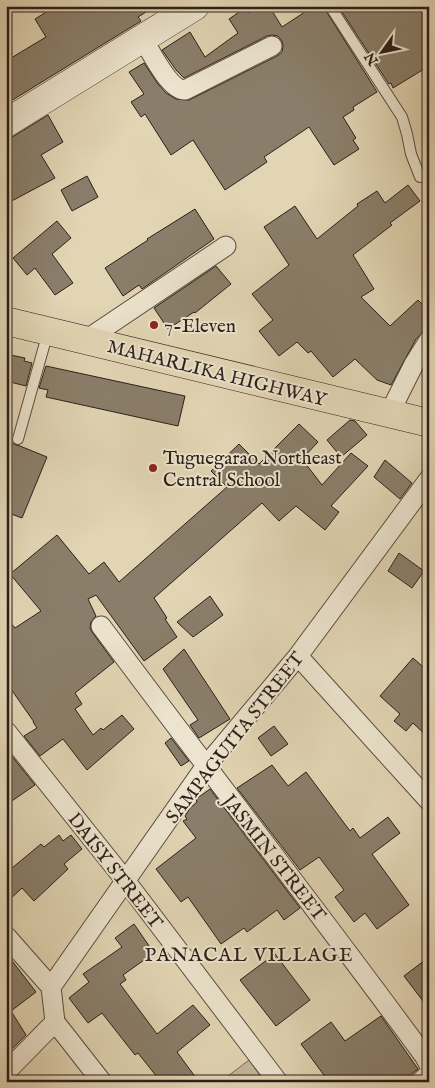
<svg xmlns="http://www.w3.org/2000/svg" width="435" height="1088" viewBox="0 0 435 1088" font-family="'IM FELL English',serif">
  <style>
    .green { fill: #c3b69a; stroke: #776a5a }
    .building { fill: #8a7e6a; stroke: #2b1f1a }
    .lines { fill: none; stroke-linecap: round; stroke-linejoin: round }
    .lane-casing { stroke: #594c40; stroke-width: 12 }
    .street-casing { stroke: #594c40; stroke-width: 21 }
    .secondary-casing { stroke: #2b1f1a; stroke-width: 29 }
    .primary-casing { stroke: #2b1f1a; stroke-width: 29 }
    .lane { stroke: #ece4ce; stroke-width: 10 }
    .street { stroke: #ece4ce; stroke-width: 19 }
    .secondary { stroke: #ece4ce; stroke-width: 28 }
    .primary { stroke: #e2d5b4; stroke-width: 28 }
    .poi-dot { fill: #8f2418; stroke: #ece4ce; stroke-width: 2 }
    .labels { text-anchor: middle; stroke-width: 4; stroke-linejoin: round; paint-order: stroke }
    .poi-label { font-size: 19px; fill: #2b1f1a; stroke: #ece4ce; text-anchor: start }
    .street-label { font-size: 19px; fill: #2b1f1a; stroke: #ece4ce }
    .neighbourhood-label { font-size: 20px; letter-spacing: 1px; fill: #2b1f1a; stroke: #ece4ce }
  </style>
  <rect width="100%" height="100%" fill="#e2d5b4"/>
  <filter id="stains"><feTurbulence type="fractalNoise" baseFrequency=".004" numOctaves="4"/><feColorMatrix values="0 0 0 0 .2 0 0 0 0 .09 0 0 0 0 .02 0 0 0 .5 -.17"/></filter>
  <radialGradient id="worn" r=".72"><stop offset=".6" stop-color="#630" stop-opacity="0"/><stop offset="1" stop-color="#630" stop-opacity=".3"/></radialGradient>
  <path class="green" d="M249 1060 265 1082H220Z"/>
  <path class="building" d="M56 6H156L138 17 141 21 6 104V61L46 37 35 19Z
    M258 6H269L282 27 314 6H323L377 92 353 107 354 110 343 117 356 138 353 140 359 149 334 165 309 127 264 157 267 162 225 190 193 140 171 155 145 114 141 117 131 102 144 94 129 72 144 63 158 84 166 93 176 99 189 100 277 56 282 52 283 46 282 41 278 36 272 35 267 36 184 78 176 70 162 50 190 32 205 57 238 33 229 19 245 8 248 13Z
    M338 6H420L429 20V66L393 88 391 83 389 84Z
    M48 115 63 142 41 155 55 178 6 204V139L14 136Z
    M87 176 98 197 72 211 61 190Z
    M408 185 420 201 390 223 392 225 353 255 374 289 361 297 390 326 418 300 429 311V327L416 339 391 385 377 380 355 359 333 377 311 351 308 353 297 342 279 356 259 331 273 320 252 294 289 265 264 227 295 206 317 239 358 206 357 204 377 191 385 203Z
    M195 209 214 239 142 289 139 285 123 296 105 268 148 240 147 239Z
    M57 221 71 238 52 254 73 283 55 295 35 268 27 275 13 258Z
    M216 266 231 284 195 313 194 312 168 329 154 308Z
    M6 354 25 358 24 361 32 363 26 386 6 381Z
    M46 366 185 396 178 426 46 397 48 390 39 388Z
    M350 420 355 421 367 435 341 457 327 440Z
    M299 424 318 442 302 459 322 485 351 453 368 466 331 506 339 512 325 530 296 506 279 521 262 503 154 598 167 618 165 619 177 637 144 661 96 595 88 599 96 616 91 622 90 628 92 632 114 662 75 693 82 704 75 709 93 735 101 728 103 730 122 715 134 729 87 770 63 739 40 756 24 736 37 728 33 722H34L6 682V617L15 628 41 611 10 574 57 535 89 574 104 562 119 582 227 487 211 471 239 444 259 464Z
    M6 440 16 445 20 446 47 457 22 518 6 512Z
    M385 460 412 483 400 499 374 477Z
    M399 553 424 571 412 588 388 571Z
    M210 596 223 615 193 637 177 622Z
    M184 649 230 719 199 738 190 725 198 720 163 669Z
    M413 658 429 672V738L413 723 406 731 394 721 400 714 380 696Z
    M274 726 288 744 271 756 258 738Z
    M171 738 189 761 181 766 165 743Z
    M6 749 35 785 6 805Z
    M272 765 288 786 306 772 350 831 353 828 360 838 388 817 400 833 372 854 409 905 377 929 365 913 354 922 335 897 344 890 319 857 300 870 237 788Z
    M210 789 300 908 284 920 277 910 247 932 244 928 221 944 188 897 181 902 156 869 196 838 183 821 187 819 185 816 190 808 197 802 196 799Z
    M59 835 63 841 71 835 82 849 64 864 68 869 34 901 22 888 6 903V873L41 844 44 847Z
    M134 924 154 953 123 975 126 980 120 984 157 1034 193 1005 210 1025 177 1052 199 1082H161L138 1053 135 1055 102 1013 88 1023 69 998 89 982 83 974 122 947 115 938Z
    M6 953 36 992 11 1011 26 1035 6 1055Z
    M275 954 310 1000 276 1026 240 980Z
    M429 957V1009L404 976Z
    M381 1016 418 1069 401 1082H329L301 1044 331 1022 345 1041Z"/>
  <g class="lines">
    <defs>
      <path id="lane" d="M330 6 402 117 407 134 411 154 420 177
        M427 6 429 9
        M18 439 48 332"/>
      <path id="street" d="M143 39C151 52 169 90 185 90L272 46
        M86 340 226 246
        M389 414 414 364 429 340
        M101 626C208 770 319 912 425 1057L429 1065
        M298 656 429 801
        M6 731 125 880 278 1082
        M6 936 51 987
        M55 1022 102 1082
        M6 1072 55 1022 51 987 205 767 298 656 429 479
        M420 1082 429 1074"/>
      <path id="secondary" d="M6 123 195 6"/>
      <path id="primary" d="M6 321 429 423"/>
    </defs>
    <use href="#lane" class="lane-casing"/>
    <use href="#street" class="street-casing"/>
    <use href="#secondary" class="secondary-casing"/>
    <use href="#primary" class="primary-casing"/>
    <use href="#lane" class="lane"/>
    <use href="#street" class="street"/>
    <use href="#secondary" class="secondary"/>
    <use href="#primary" class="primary"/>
  </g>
  <g class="poi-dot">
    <circle cx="154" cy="325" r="5"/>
    <circle cx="153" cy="468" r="5"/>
  </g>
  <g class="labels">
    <g class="poi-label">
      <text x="164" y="332">7-Eleven</text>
      <text x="163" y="464">Tuguegarao Northeast<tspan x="163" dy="22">Central School</tspan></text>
    </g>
    <g class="street-label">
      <text transform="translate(217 372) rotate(14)" y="7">MAHARLIKA HIGHWAY</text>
      <text transform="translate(234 737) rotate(-52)" y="7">SAMPAGUITA STREET</text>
      <text transform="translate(275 857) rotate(52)" y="7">JASMIN STREET</text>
      <text transform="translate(116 870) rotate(52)" y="7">DAISY STREET</text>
    </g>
    <g class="neighbourhood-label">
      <text x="249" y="961">PANACAL VILLAGE</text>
    </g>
  </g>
  <rect width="435" height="1088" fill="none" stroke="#e2d5b4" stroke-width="25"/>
  <rect x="8" y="8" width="420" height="1073" fill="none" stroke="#2b1f1a" stroke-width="2.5"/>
  <rect x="12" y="12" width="410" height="1063" fill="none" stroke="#2b1f1a"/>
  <g transform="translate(382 52) rotate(237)" stroke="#ece4ce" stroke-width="4" paint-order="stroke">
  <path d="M0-4L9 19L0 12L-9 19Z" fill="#2b1f1a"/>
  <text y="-8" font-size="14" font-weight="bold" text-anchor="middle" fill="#2b1f1a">N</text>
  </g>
  <rect width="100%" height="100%" filter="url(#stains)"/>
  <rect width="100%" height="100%" fill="url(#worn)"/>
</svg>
